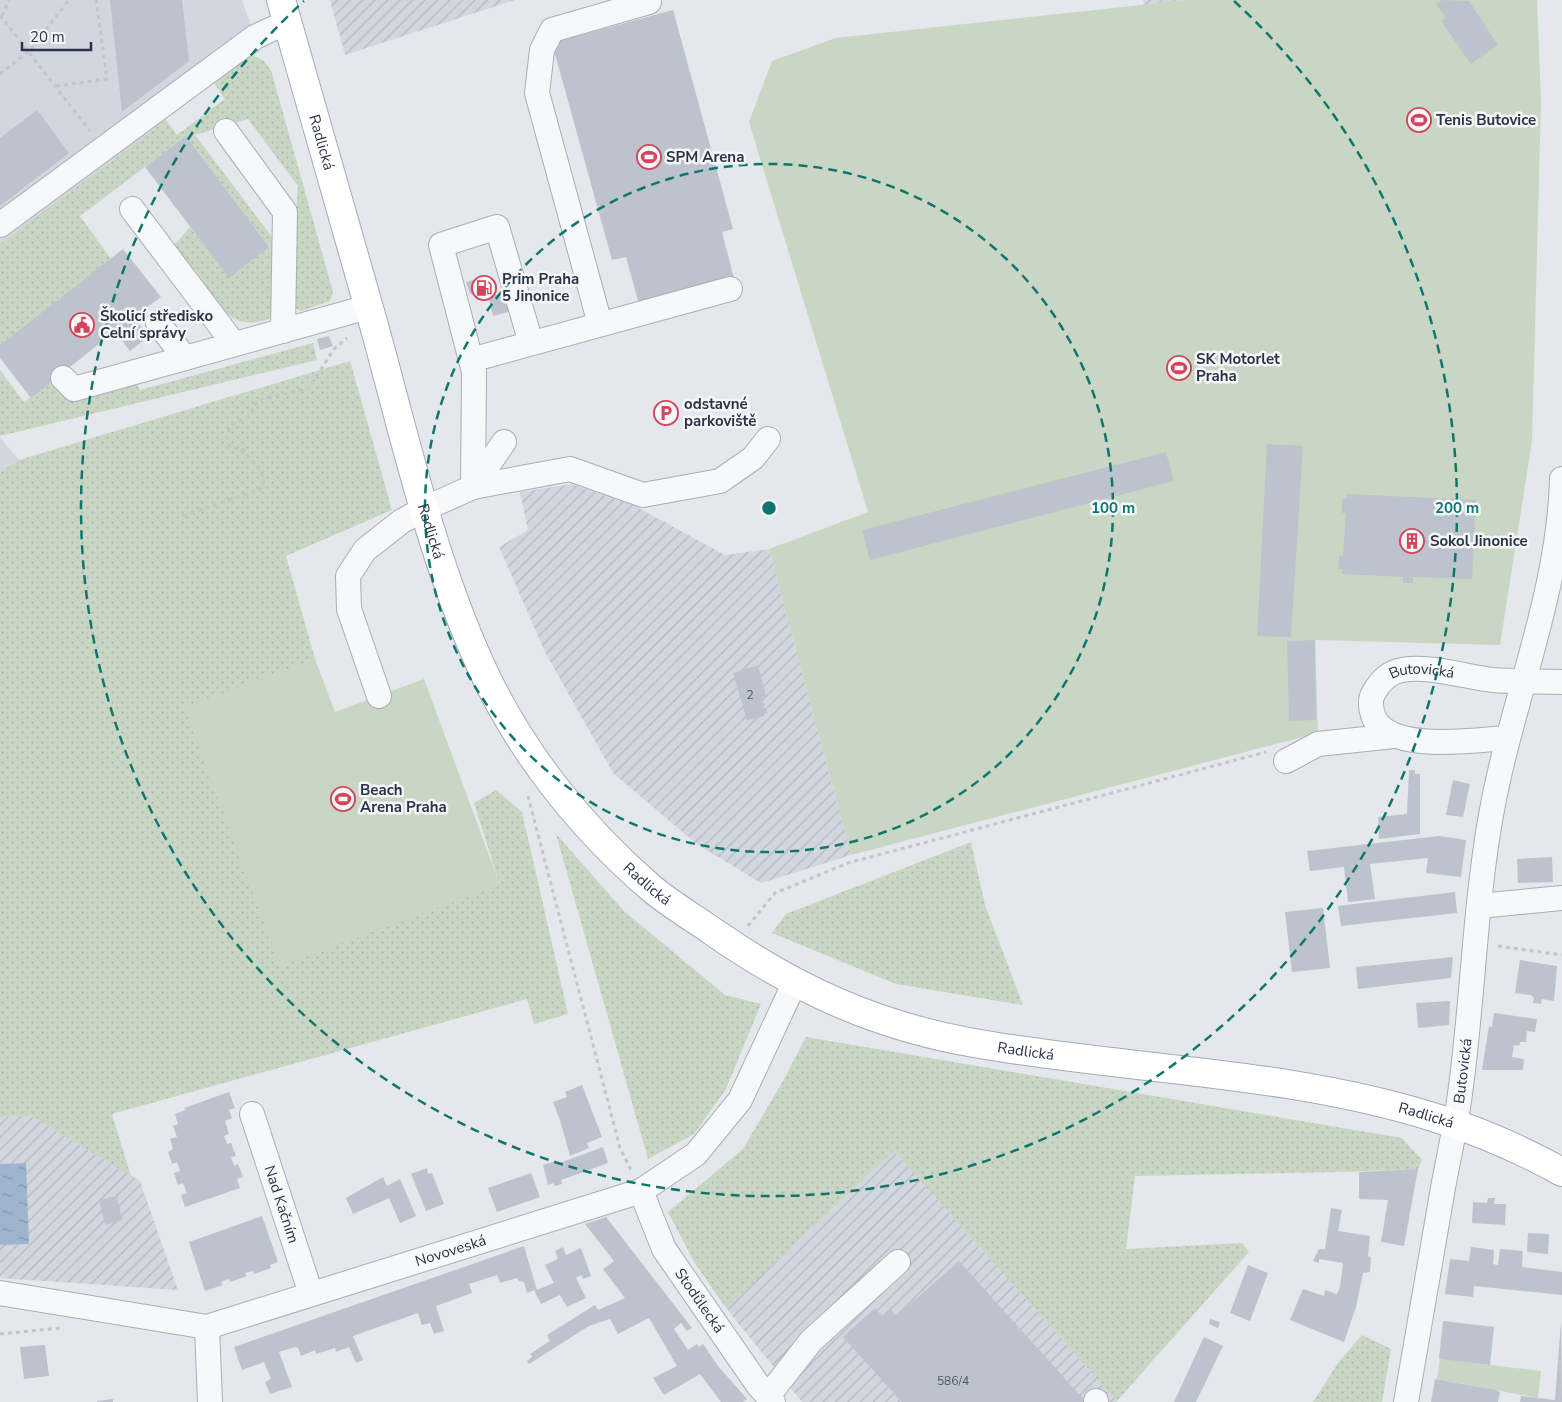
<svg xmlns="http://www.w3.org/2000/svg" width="1562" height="1402" viewBox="0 0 1562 1402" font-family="'Nunito Sans',sans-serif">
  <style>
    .built { fill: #d2d6de }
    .industrial { fill: url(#industrial-furrows) }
    .grass { fill: url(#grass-dots) }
    .garden { fill: #c9d6c4 }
    .water { fill: url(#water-ripples) }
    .building { fill: #bdc3cc }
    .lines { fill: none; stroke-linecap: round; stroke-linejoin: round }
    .minor-casing { stroke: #a8aeb7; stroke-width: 26 }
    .major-casing { stroke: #a2abb8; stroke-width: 30 }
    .path { stroke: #c2c5cb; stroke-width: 3; stroke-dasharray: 4 4; stroke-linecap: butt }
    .minor { stroke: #f7f8fa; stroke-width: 24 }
    .major { stroke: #fff; stroke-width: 28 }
    .ring { fill: none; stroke: #0f766e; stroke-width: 2.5; stroke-dasharray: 9 6 }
    .labels { text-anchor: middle; stroke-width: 5; stroke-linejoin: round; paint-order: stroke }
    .number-label { font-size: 12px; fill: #4f5867 }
    .poi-label { font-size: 15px; font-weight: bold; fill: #2a3445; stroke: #f4f6f9; text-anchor: start }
    .street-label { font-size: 15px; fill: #2a3445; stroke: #f4f6f9 }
    .centre { fill: #0f766e; stroke: #f4f6f9; stroke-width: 2.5 }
    .ring-label { font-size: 15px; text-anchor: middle; font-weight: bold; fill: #0f766e; stroke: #f4f6f9; stroke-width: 5; stroke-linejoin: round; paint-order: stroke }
  </style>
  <defs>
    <pattern id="industrial-furrows" width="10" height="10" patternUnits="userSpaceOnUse" patternTransform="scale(1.25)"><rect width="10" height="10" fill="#d2d6de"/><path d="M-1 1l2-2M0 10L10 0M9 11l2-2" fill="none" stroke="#b4b8c0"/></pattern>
    <pattern id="grass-dots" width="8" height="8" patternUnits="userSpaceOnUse" patternTransform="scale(1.25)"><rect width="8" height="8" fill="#c9d6c4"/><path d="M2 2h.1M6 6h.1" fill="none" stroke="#adb8aa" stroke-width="1.8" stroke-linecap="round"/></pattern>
    <pattern id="water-ripples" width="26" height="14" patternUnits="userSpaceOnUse" patternTransform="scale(1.25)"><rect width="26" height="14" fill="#9eb5cd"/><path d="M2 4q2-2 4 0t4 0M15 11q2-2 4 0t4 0" fill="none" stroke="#8194a8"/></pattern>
  </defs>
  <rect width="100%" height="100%" fill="#e4e7ec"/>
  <path class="built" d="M0 0H242L260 51 246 57 164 116 166 120 0 244Z
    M0 437 19 460 0 472Z"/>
  <path class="industrial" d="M330 0H515L345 55Z
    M1143 0H1188L1144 5Z
    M572 484 635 506 725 555 769 549 851 855 761 883 698 845 613 773 545 652 499 547 528 530 520 492Z
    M31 1116 140 1181 178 1290 0 1278V1117Z
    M894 1151 1118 1402H802L726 1308Z"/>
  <path class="grass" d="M254 56 264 61 271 70 333 292 330 301 301 311 295 308 290 294 298 186 248 119 195 135 275 241 276 268 272 281 274 317C228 336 218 302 195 270L189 275 171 249 190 227 229 277 269 247 186 136 80 216 111 259 0 345V244L166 120 177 135 225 99 213 81 246 57Z
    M313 343 317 360 0 436V370L24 402 52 381 82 399 136 383 140 390Z
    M350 361 392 510 286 556 315 659 185 708 500 885 474 803 496 790 522 812 568 1014 534 1024 527 999 112 1114 131 1176 31 1116 0 1117V472L19 460Z
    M556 834 624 911 725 995 761 1004 726 1089 694 1134 648 1159Z
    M971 842 985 905 1023 1005 896 984 772 933 786 914Z
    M806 1037 1402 1138 1422 1160 1418 1169 1337 1172 1135 1176 1126 1249 1242 1243 1249 1252 1117 1401 894 1151 726 1308 694 1262 668 1212 743 1149 783 1081Z
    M1362 1335 1391 1349 1382 1402H1313L1338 1363Z"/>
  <path class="garden" d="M1188 0H1537L1541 103 1532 441 1500 645 1315 640 1318 733 851 855 769 549 868 512 749 122 772 61 836 38Z
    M315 659 335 712 424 679 500 885 280 966 184 707Z
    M1440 1359 1541 1371 1538 1398 1437 1379Z"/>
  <path class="water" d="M26 1163 29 1244 0 1245V1164Z"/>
  <path class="building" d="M110 0H182L189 61 122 112Z
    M1442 0 1469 1 1498 45 1471 64 1441 21 1446 18 1436 4Z
    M673 10 733 229 722 232 734 278 639 304 626 257 612 260 552 43Z
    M37 110 69 153 0 206V138Z
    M186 136 269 247 229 278 145 167Z
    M123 249 161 297 130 320 132 323 135 320 149 336 130 351 117 334 121 331 119 328 31 398 0 358V345Z
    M484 277 487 289 470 294 466 282Z
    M526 286 532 305 493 316 488 297Z
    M329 336 333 346 320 350 317 339Z
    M1267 444 1303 446 1291 637 1257 636Z
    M1166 452 1174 481 870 560 862 530Z
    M1347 494 1476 500 1474 535H1481V547L1474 546 1472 579 1413 577V583H1403V577L1342 574 1343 569H1338L1339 556H1343L1346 513H1342V499H1347Z
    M1315 640 1316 720 1289 721 1287 641Z
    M758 665 766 696 763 697 764 701 761 702 765 704 763 709 766 708 767 713 764 714V716L747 720 733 673Z
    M1409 770H1415V774H1420V834L1379 839 1378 817 1407 814Z
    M1453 780 1470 784 1463 817 1446 815Z
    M1439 836 1466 840 1461 877 1426 873 1428 858 1370 864 1375 899 1348 902 1344 867 1310 871 1307 851Z
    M1552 857 1553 882 1518 883 1517 859Z
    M1455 892 1457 913 1341 926 1338 906Z
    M1323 908 1330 968 1292 972 1285 912Z
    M1453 957 1451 978 1358 989 1356 967Z
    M1520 960 1557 966 1554 1001 1542 999 1541 1004 1533 1003 1534 998 1531 995 1515 993Z
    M1450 1001 1449 1025 1418 1028 1416 1003Z
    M1494 1013 1537 1019 1535 1032 1527 1031 1526 1042H1520L1519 1046 1514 1045 1512 1057 1524 1059 1523 1070H1482L1489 1026 1492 1027Z
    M582 1085 602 1137 587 1143 589 1148 570 1156 560 1120 553 1102 567 1097 565 1092Z
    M229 1092 235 1108 229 1110 232 1118 225 1121 229 1134 224 1136 227 1144 231 1143 236 1156 231 1157 234 1166 238 1164 243 1177 237 1179 240 1188 185 1207 181 1195 187 1193 183 1183 178 1185 174 1173 180 1171 177 1162 172 1164 168 1152 173 1149 170 1139 177 1137 173 1126 178 1124 175 1114 186 1110 184 1108Z
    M603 1147 608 1163 561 1180 562 1184 555 1186 553 1183 548 1185 543 1165 556 1161 557 1164Z
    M427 1168 428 1174 432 1173 444 1204 426 1211 411 1174Z
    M1418 1169 1404 1246 1381 1242 1388 1200 1359 1199V1172Z
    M531 1173 540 1197 497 1212 488 1188Z
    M383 1177 387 1186 400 1179 416 1216 400 1223 389 1198 353 1214 346 1198Z
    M117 1196 122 1220 105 1225 99 1200Z
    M1488 1198H1495L1494 1204H1506L1505 1225 1472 1223 1473 1202 1487 1203Z
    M1331 1208 1342 1210 1338 1231 1370 1236 1368 1256 1371 1257 1370 1272 1363 1273 1356 1307 1344 1342 1290 1320 1303 1289 1324 1296 1325 1290 1337 1294 1340 1287 1343 1263 1319 1259V1263L1313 1261 1319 1249H1325Z
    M262 1216 278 1262 270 1265 271 1268 254 1274 253 1271 245 1273 247 1276 230 1282 229 1279 221 1282 223 1285 205 1291 189 1242Z
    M606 1217 692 1328 687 1331 681 1323 674 1329 688 1350 697 1344 699 1347 703 1344 718 1366 747 1399 743 1402H721L700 1374 664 1395 653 1378 677 1366 649 1318 618 1334 610 1319 589 1326 529 1364 527 1361 532 1357 530 1354 550 1341 547 1335 595 1305 598 1310 625 1298 603 1269 614 1261 585 1224Z
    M1528 1233 1549 1234 1548 1254 1527 1252Z
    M524 1246 537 1290 554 1283 545 1265 558 1259 555 1251 563 1247 566 1255 581 1248 591 1276 583 1279 581 1275 576 1278 586 1298 567 1307 560 1295 541 1304 534 1290 527 1293 524 1282 519 1281 517 1278 500 1283 497 1275 469 1284 472 1293 436 1306 444 1331 434 1334 430 1323 422 1325 418 1313 353 1336 363 1360 356 1363 349 1347 336 1352 335 1348 316 1354 315 1350 301 1356 298 1348 295 1347 279 1352 292 1387 270 1394 265 1382 271 1379 264 1362 242 1370 234 1347Z
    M1471 1247 1494 1250 1493 1264 1498 1265 1500 1249 1523 1251 1522 1267 1562 1272V1295L1474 1286 1473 1297 1445 1294 1450 1259 1469 1261Z
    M959 1261 1086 1402H902L843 1337 875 1308 882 1316 890 1309 897 1316Z
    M1248 1265 1268 1273 1250 1321 1230 1313Z
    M1210 1319 1220 1322 1218 1328 1209 1324Z
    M1443 1321 1494 1327 1490 1365 1439 1359Z
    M1561 1321 1562 1402H1520L1521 1396 1555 1400Z
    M1204 1337 1223 1346 1196 1402H1174Z
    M45 1345 49 1376 24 1379 20 1347Z
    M1435 1379 1496 1390 1500 1392 1498 1402H1431Z
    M113 1399V1402H97V1401Z"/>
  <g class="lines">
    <defs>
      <g id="minor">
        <path d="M226 131 285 212 283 331"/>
        <path d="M132 209 234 344"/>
        <path d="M0 225 255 37 287 22"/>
        <path d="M158 323 185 358"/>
        <path d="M600 324 537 93 542 50 552 30 649 2"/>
        <path d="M531 343 497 227 441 245 474 372 473 487 570 469 643 495 720 481 753 458 768 439"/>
        <path d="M471 360 730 289"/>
        <path d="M63 378 74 389 368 307"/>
        <path d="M379 696 349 609 348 576 365 550 402 521 424 509 473 487 504 442"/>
        <path id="s1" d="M1507 738C1474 740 1391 753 1374 718 1371 710 1369 700 1374 692 1380 682 1389 672 1402 670 1429 665 1466 677 1493 680 1516 682 1539 681 1562 682"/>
        <path d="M1286 761 1318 744 1394 736"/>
        <path d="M1479 906 1562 898"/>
        <path id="s2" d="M252 1114 311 1294"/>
        <path id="s3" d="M641 1191 664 1249 758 1385 773 1402"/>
        <path id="s4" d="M0 1293 207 1327 641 1191 696 1154 740 1100 794 984"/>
        <path d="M207 1327 210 1402"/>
        <path d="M768 1396 811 1341 898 1262"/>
        <path d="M1096 1401V1402"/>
        <path id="s5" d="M1406 1402C1418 1331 1431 1260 1443 1188 1449 1155 1457 1121 1461 1086 1473 996 1475 905 1491 815 1511 702 1559 595 1562 479"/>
      </g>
      <g id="major">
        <path id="s6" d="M281 0C312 110 344 219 375 329 406 442 432 558 480 664 519 750 580 827 651 888 671 905 694 918 715 933 796 989 876 1026 974 1043 1126 1070 1289 1071 1436 1118 1480 1131 1522 1150 1562 1172"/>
      </g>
    </defs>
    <use href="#minor" class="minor-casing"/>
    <use href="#major" class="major-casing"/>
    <path class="path" d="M0 15 90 131
      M2 16 9 0
      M0 74 29 51 69 0
      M56 86 107 79 96 0
      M183 516 261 489 264 480 257 464 252 462 244 450 229 447 227 435 231 425 249 416 258 400 309 388 334 349 347 338
      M528 796 620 1148 631 1170
      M748 926 775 893 848 863 1266 752
      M1498 946 1562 955
      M0 1334 60 1328"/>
    <use href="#minor" class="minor"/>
    <use href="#major" class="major"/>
  </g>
  <g class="ring">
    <circle cx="769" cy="508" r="344"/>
    <path d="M1234 1A688 688 0 1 1 304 1"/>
  </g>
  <defs>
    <symbol id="stadium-ring" viewBox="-11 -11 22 22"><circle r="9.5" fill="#f4f6f9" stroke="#d4455b" stroke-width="1.5"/><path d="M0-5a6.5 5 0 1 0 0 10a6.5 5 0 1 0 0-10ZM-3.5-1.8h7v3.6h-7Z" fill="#d4455b"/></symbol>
    <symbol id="fuel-ring" viewBox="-11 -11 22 22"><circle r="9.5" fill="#f4f6f9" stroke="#d4455b" stroke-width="1.5"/><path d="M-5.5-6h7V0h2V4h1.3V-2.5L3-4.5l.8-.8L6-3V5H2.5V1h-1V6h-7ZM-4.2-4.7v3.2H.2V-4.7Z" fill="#d4455b"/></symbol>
    <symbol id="civic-ring" viewBox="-11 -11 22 22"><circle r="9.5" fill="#f4f6f9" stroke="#d4455b" stroke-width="1.5"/><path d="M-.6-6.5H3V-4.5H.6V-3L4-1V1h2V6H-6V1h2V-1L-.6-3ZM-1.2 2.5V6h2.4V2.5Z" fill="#d4455b"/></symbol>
    <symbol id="parking-ring" viewBox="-11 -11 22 22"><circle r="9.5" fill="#f4f6f9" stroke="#d4455b" stroke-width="1.5"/><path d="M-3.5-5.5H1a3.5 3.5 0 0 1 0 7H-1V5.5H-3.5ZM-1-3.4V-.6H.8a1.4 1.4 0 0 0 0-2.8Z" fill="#d4455b"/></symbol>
    <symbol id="building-ring" viewBox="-11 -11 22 22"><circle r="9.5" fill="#f4f6f9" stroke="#d4455b" stroke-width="1.5"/><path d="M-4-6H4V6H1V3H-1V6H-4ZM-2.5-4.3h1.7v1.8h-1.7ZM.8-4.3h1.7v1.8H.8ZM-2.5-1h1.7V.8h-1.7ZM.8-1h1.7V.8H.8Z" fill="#d4455b"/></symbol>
  </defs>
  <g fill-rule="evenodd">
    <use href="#stadium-ring" x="1405" y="106" width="28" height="28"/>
    <use href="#stadium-ring" x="635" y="143" width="28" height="28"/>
    <use href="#fuel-ring" x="470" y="274" width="28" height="28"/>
    <use href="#civic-ring" x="68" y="311" width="28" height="28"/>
    <use href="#stadium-ring" x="1165" y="354" width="28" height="28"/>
    <use href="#parking-ring" x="652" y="399" width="28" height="28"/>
    <use href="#building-ring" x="1398" y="527" width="28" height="28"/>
    <use href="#stadium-ring" x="329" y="785" width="28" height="28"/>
  </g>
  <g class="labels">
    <g class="number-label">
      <text x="750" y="699">2</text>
      <text x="953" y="1385">586/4</text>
    </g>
    <g class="poi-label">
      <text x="1436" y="125">Tenis Butovice</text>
      <text x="666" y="162">SPM Arena</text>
      <text x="502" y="284">Prim Praha<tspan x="502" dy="17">5 Jinonice</tspan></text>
      <text x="100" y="321">Školicí středisko<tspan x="100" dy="17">Celní správy</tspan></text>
      <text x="1196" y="364">SK Motorlet<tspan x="1196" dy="17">Praha</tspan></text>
      <text x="684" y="409">odstavné<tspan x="684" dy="17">parkoviště</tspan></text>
      <text x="1430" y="546">Sokol Jinonice</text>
      <text x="360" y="795">Beach<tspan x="360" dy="17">Arena Praha</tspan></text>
    </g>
    <g class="street-label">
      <text dy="5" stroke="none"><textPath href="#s6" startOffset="148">Radlická</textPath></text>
      <text dy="5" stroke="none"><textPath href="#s6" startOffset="552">Radlická</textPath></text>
      <text dy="5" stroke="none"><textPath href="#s1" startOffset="224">Butovická</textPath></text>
      <text dy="5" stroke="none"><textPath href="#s6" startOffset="972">Radlická</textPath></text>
      <text dy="5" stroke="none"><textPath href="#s6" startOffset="1392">Radlická</textPath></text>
      <text dy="5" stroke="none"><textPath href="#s5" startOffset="336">Butovická</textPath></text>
      <text dy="5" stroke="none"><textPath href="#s6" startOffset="1798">Radlická</textPath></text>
      <text dy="5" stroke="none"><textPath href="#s2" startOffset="95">Nad Kačním</textPath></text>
      <text dy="5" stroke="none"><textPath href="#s4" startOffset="465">Novoveská</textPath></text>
      <text dy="5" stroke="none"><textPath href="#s3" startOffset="125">Stodůlecká</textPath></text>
    </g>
  </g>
  <circle cx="769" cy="508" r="8" class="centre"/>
  <g class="ring-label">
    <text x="1113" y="513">100 m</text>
    <text x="1457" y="513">200 m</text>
  </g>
  <path d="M22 42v8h69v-8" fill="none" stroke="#2a3445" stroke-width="2.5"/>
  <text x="30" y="42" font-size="15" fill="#2a3445" stroke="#f4f6f9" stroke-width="4" paint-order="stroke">20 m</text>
</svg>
